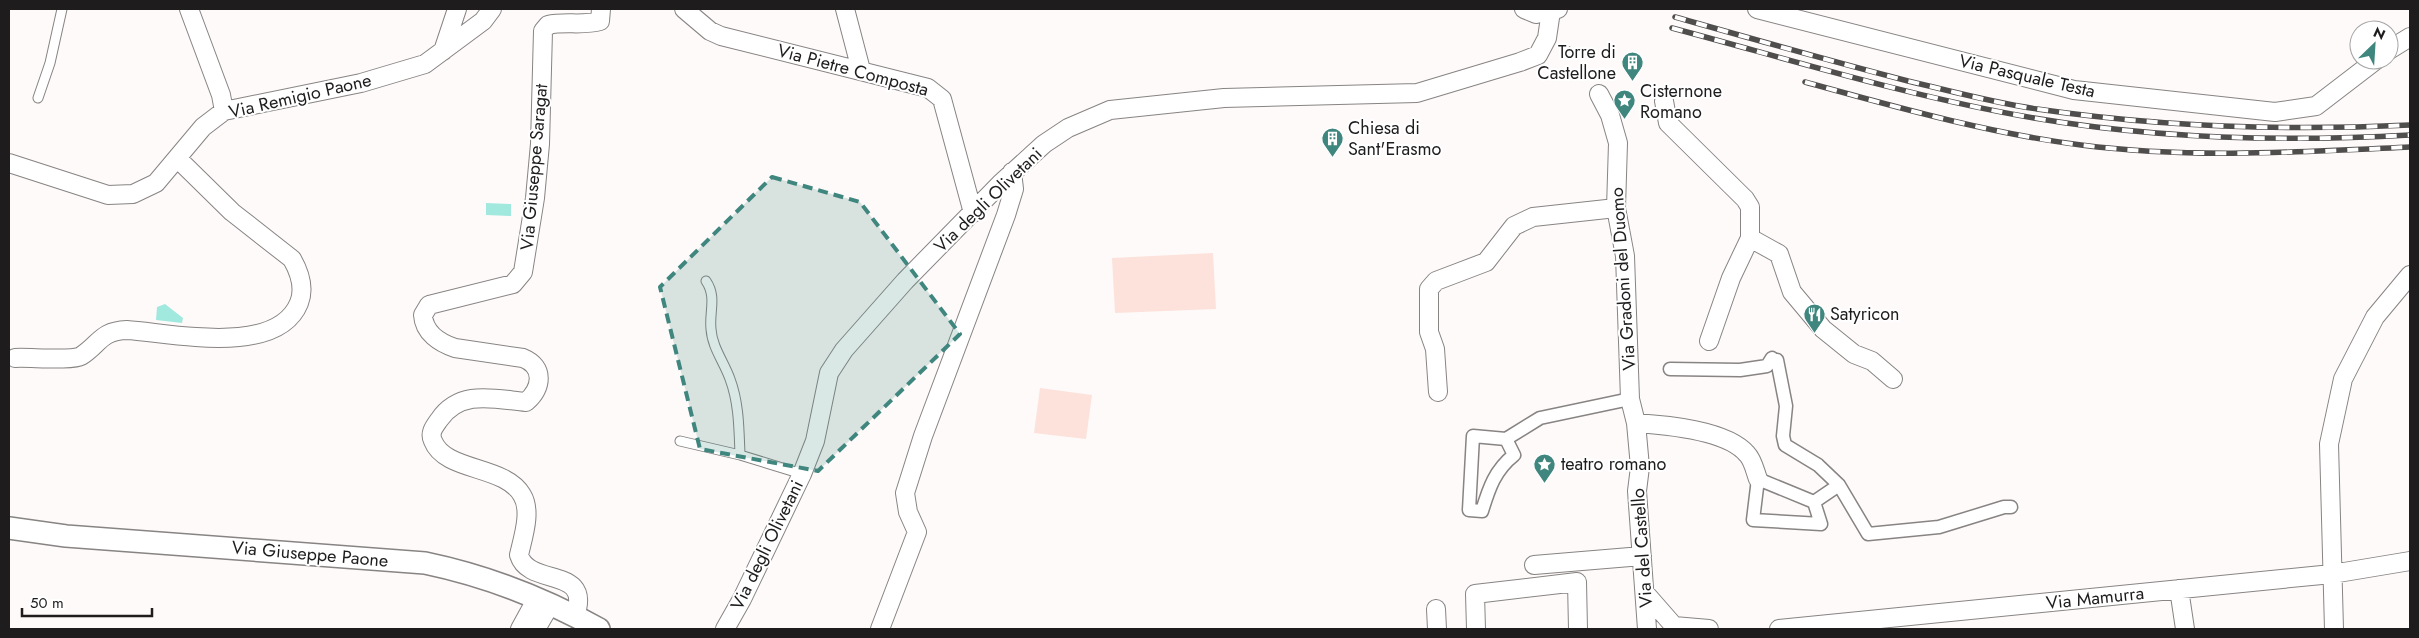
<svg xmlns="http://www.w3.org/2000/svg" width="2419" height="638" viewBox="0 0 2419 638" font-family="Jost,sans-serif">
  <style>
    .green { fill: #fce2db }
    .water { fill: #a1e8df }
    .lines { fill: none; stroke-linecap: round; stroke-linejoin: round }
    .service-casing { stroke: #878483; stroke-width: 11 }
    .pedestrian-casing { stroke: #878483; stroke-width: 15 }
    .minor-casing { stroke: #878483; stroke-width: 20 }
    .tertiary-casing { stroke: #878483; stroke-width: 24 }
    .path { stroke: #9f9b9b; stroke-width: 3; stroke-dasharray: 4 4; stroke-linecap: butt }
    .service { stroke: #fff; stroke-width: 9 }
    .pedestrian { stroke: #fff; stroke-width: 12 }
    .minor { stroke: #fff; stroke-width: 18 }
    .tertiary { stroke: #fff; stroke-width: 21 }
    .rail-casing { stroke: #504d4d; stroke-width: 5.5 }
    .rail { stroke: #fff; stroke-width: 4; stroke-dasharray: 11; stroke-linecap: butt }
    .marked { fill: #3f867e; fill-opacity: 0.2; stroke: #3f867e; stroke-width: 4; stroke-dasharray: 10 6; stroke-linejoin: round }
    .labels { text-anchor: middle; stroke-width: 4; stroke-linejoin: round; paint-order: stroke }
    .poi-label { font-size: 18px; fill: #1e1c1c; stroke: #fff; text-anchor: start }
    .street-label { font-size: 18px; fill: #1e1c1c; stroke: #fff }
  </style>
  <rect width="100%" height="100%" fill="#fefaf9"/>
  <path class="green" d="M1213 253 1216 309 1115 313 1112 258Z
    M1040 388 1092 395 1086 439 1034 433Z"/>
  <path class="water" d="M486 203 511 204V216L486 215Z
    M165 304 183 318 182 323 156 320 157 307Z"/>
  <g class="lines">
    <defs>
      <path id="service" d="M38 98 50 63 62 9
        M706 281C717 297 709 312 711 329 712 347 724 362 730 379 739 403 739 429 740 455
        M680 441 740 455 802 474"/>
      <path id="pedestrian" d="M1777 360 1786 406 1783 436 1785 445 1818 465 1839 485 1868 534 1939 527 2004 507H2011
        M1670 369 1740 370 1767 366 1772 358
        M1473 436 1506 439 1514 455C1495 470 1489 488 1482 511L1469 510Z
        M1506 439 1540 418 1630 399
        M1758 479 1814 502 1821 524 1753 520Z
        M1814 502 1839 485"/>
      <path id="minor" d="M189 9 221 95 224 111
        M684 9 710 31 721 36 928 88 942 99 973 213
        M845 9 861 70
        M1524 9 1536 14 1558 9
        M1757 9 2074 90 2275 112 2316 106 2376 60
        M2389 50 2410 37
        M443 51 457 9
        M1599 94 1610 115 1618 143 1616 208 1625 256 1630 399 1636 423 1640 467 1637 491 1647 629
        M1664 101 1668 123 1745 199 1750 207V238L1779 254 1792 292 1823 329 1854 354 1872 361 1893 379
        M9 163 108 195 133 194 156 183 203 127 224 111 361 83 425 64 483 21 492 9
        M1709 341 1731 278 1750 238
        M15 358C28 357 72 361 81 356 100 344 100 331 127 330 172 333 277 357 299 303 305 288 300 273 292 259L232 212 177 158
        M1438 392 1435 349 1429 332V289L1436 281 1486 262 1514 226 1533 217 1616 208
        M1636 423C1666 425 1727 430 1747 454 1753 460 1755 471 1758 479
        M1534 565 1642 556
        M2179 589 2185 629
        M1646 594 1674 626 1709 629
        M1436 609 1437 629
        M575 616C593 565 529 588 519 555 523 537 532 511 522 495 505 465 445 472 433 441 429 433 434 427 439 420 460 389 494 399 526 402 542 388 545 367 523 358L455 348C440 343 424 333 423 315L429 305 513 284 523 272 535 198 540 144 543 31 548 25C565 21 583 26 600 21L601 9
        M520 629 537 598
        M536 629 550 605
        M725 629 742 599 802 474 815 441 829 373 844 350 905 281 1000 184 1044 144 1068 128 1110 110 1224 98 1417 93 1520 62 1538 55 1547 38 1551 11
        M880 629 917 532 908 512 905 493 923 436 1006 215 1014 189 1012 172
        M1476 629 1475 594 1577 582 1578 629
        M1779 629 2332 574 2410 561
        M2334 629 2329 444 2343 379 2375 317 2410 275"/>
      <path id="tertiary" d="M9 528 66 536 425 563C487 576 544 598 599 629"/>
    </defs>
    <use href="#service" class="service-casing"/>
    <use href="#pedestrian" class="pedestrian-casing"/>
    <use href="#minor" class="minor-casing"/>
    <use href="#tertiary" class="tertiary-casing"/>
    <path class="path" d="M1561 45 1570 48"/>
    <use href="#service" class="service"/>
    <use href="#pedestrian" class="pedestrian"/>
    <use href="#minor" class="minor"/>
    <use href="#tertiary" class="tertiary"/>
    <defs>
      <path id="rail" d="M1675 17C1753 39 1830 61 1908 81 1951 91 1994 103 2037 109 2161 127 2286 131 2410 125
        M1672 28C1792 60 1911 97 2034 118 2158 139 2285 142 2410 135
        M1805 82C1896 107 1987 133 2081 145 2191 159 2301 152 2410 147"/>
    </defs>
    <use href="#rail" class="rail-casing"/>
    <use href="#rail" class="rail"/>
  </g>
  <path class="marked" d="M772 177 860 202 960 334 818 471 700 449 660 287Z"/>
  <defs>
    <symbol id="building-pin" viewBox="-11 -11 22 30"><path d="M0 17L-7.5 6A9.5 9.5 0 1 1 7.5 6Z" fill="#3f867e" stroke="#fff"/><path d="M-4-6H4V6H1V3H-1V6H-4ZM-2.5-4.3h1.7v1.8h-1.7ZM.8-4.3h1.7v1.8H.8ZM-2.5-1h1.7V.8h-1.7ZM.8-1h1.7V.8H.8Z" fill="#fff"/></symbol>
    <symbol id="sight-pin" viewBox="-11 -11 22 30"><path d="M0 17L-7.5 6A9.5 9.5 0 1 1 7.5 6Z" fill="#3f867e" stroke="#fff"/><path d="M0-6L1.8-2.2L6-1.7L2.9 1.2L3.7 5.4L0 3.3L-3.7 5.4L-2.9 1.2L-6-1.7L-1.8-2.2Z" fill="#fff"/></symbol>
    <symbol id="restaurant-pin" viewBox="-11 -11 22 30"><path d="M0 17L-7.5 6A9.5 9.5 0 1 1 7.5 6Z" fill="#3f867e" stroke="#fff"/><path d="M-5-6h1v4h1v-4h1v4h1v-4h1v5L-1.5 .5V6h-2V.5L-5-1ZM5-6V6H3V1.5H1.5Q1.5-4 5-6Z" fill="#fff"/></symbol>
  </defs>
  <g fill-rule="evenodd">
    <use href="#building-pin" x="1620" y="50" width="25" height="34"/>
    <use href="#sight-pin" x="1612" y="88" width="25" height="34"/>
    <use href="#building-pin" x="1320" y="126" width="25" height="34"/>
    <use href="#restaurant-pin" x="1802" y="302" width="25" height="34"/>
    <use href="#sight-pin" x="1532" y="452" width="25" height="34"/>
  </g>
  <g class="labels">
    <g class="poi-label">
      <text x="1616" y="58" text-anchor="end">Torre di<tspan x="1616" dy="21">Castellone</tspan></text>
      <text x="1640" y="97">Cisternone<tspan x="1640" dy="21">Romano</tspan></text>
      <text x="1348" y="134">Chiesa di<tspan x="1348" dy="21">Sant'Erasmo</tspan></text>
      <text x="1830" y="320">Satyricon</text>
      <text x="1561" y="470">teatro romano</text>
    </g>
    <g class="street-label">
      <text transform="translate(853 70) rotate(15)" y="6">Via Pietre Composta</text>
      <text transform="translate(2027 76) rotate(13)" y="6">Via Pasquale Testa</text>
      <text transform="translate(300 96) rotate(-13)" y="6">Via Remigio Paone</text>
      <text transform="translate(534 167) rotate(-85)" y="6">Via Giuseppe Saragat</text>
      <text transform="translate(988 200) rotate(-44)" y="6">Via degli Olivetani</text>
      <text transform="translate(1623 279) rotate(-94)" y="6">Via Gradoni del Duomo</text>
      <text transform="translate(767 545) rotate(-64)" y="6">Via degli Olivetani</text>
      <text transform="translate(1642 548) rotate(-94)" y="6">Via del Castello</text>
      <text transform="translate(310 554) rotate(5)" y="6">Via Giuseppe Paone</text>
      <text transform="translate(2095 598) rotate(-6)" y="6">Via Mamurra</text>
    </g>
  </g>
  <rect width="2419" height="638" fill="none" stroke="#1e1c1c" stroke-width="20"/>
  <g transform="translate(2374 45) rotate(25)"><circle r="24" fill="#ffffff" stroke="#a5a4a4"/>
  <path d="M0-4L9 19L0 12L-9 19Z" fill="#3f867e"/>
  <text y="-8" font-size="14" font-weight="bold" text-anchor="middle" fill="#1e1c1c">N</text>
  </g>
  <path d="M22 608v8h130v-8" fill="none" stroke="#1e1c1c" stroke-width="2.5"/>
  <text x="30" y="608" font-size="15" fill="#1e1c1c" stroke="#ffffff" stroke-width="4" paint-order="stroke">50 m</text>
</svg>
